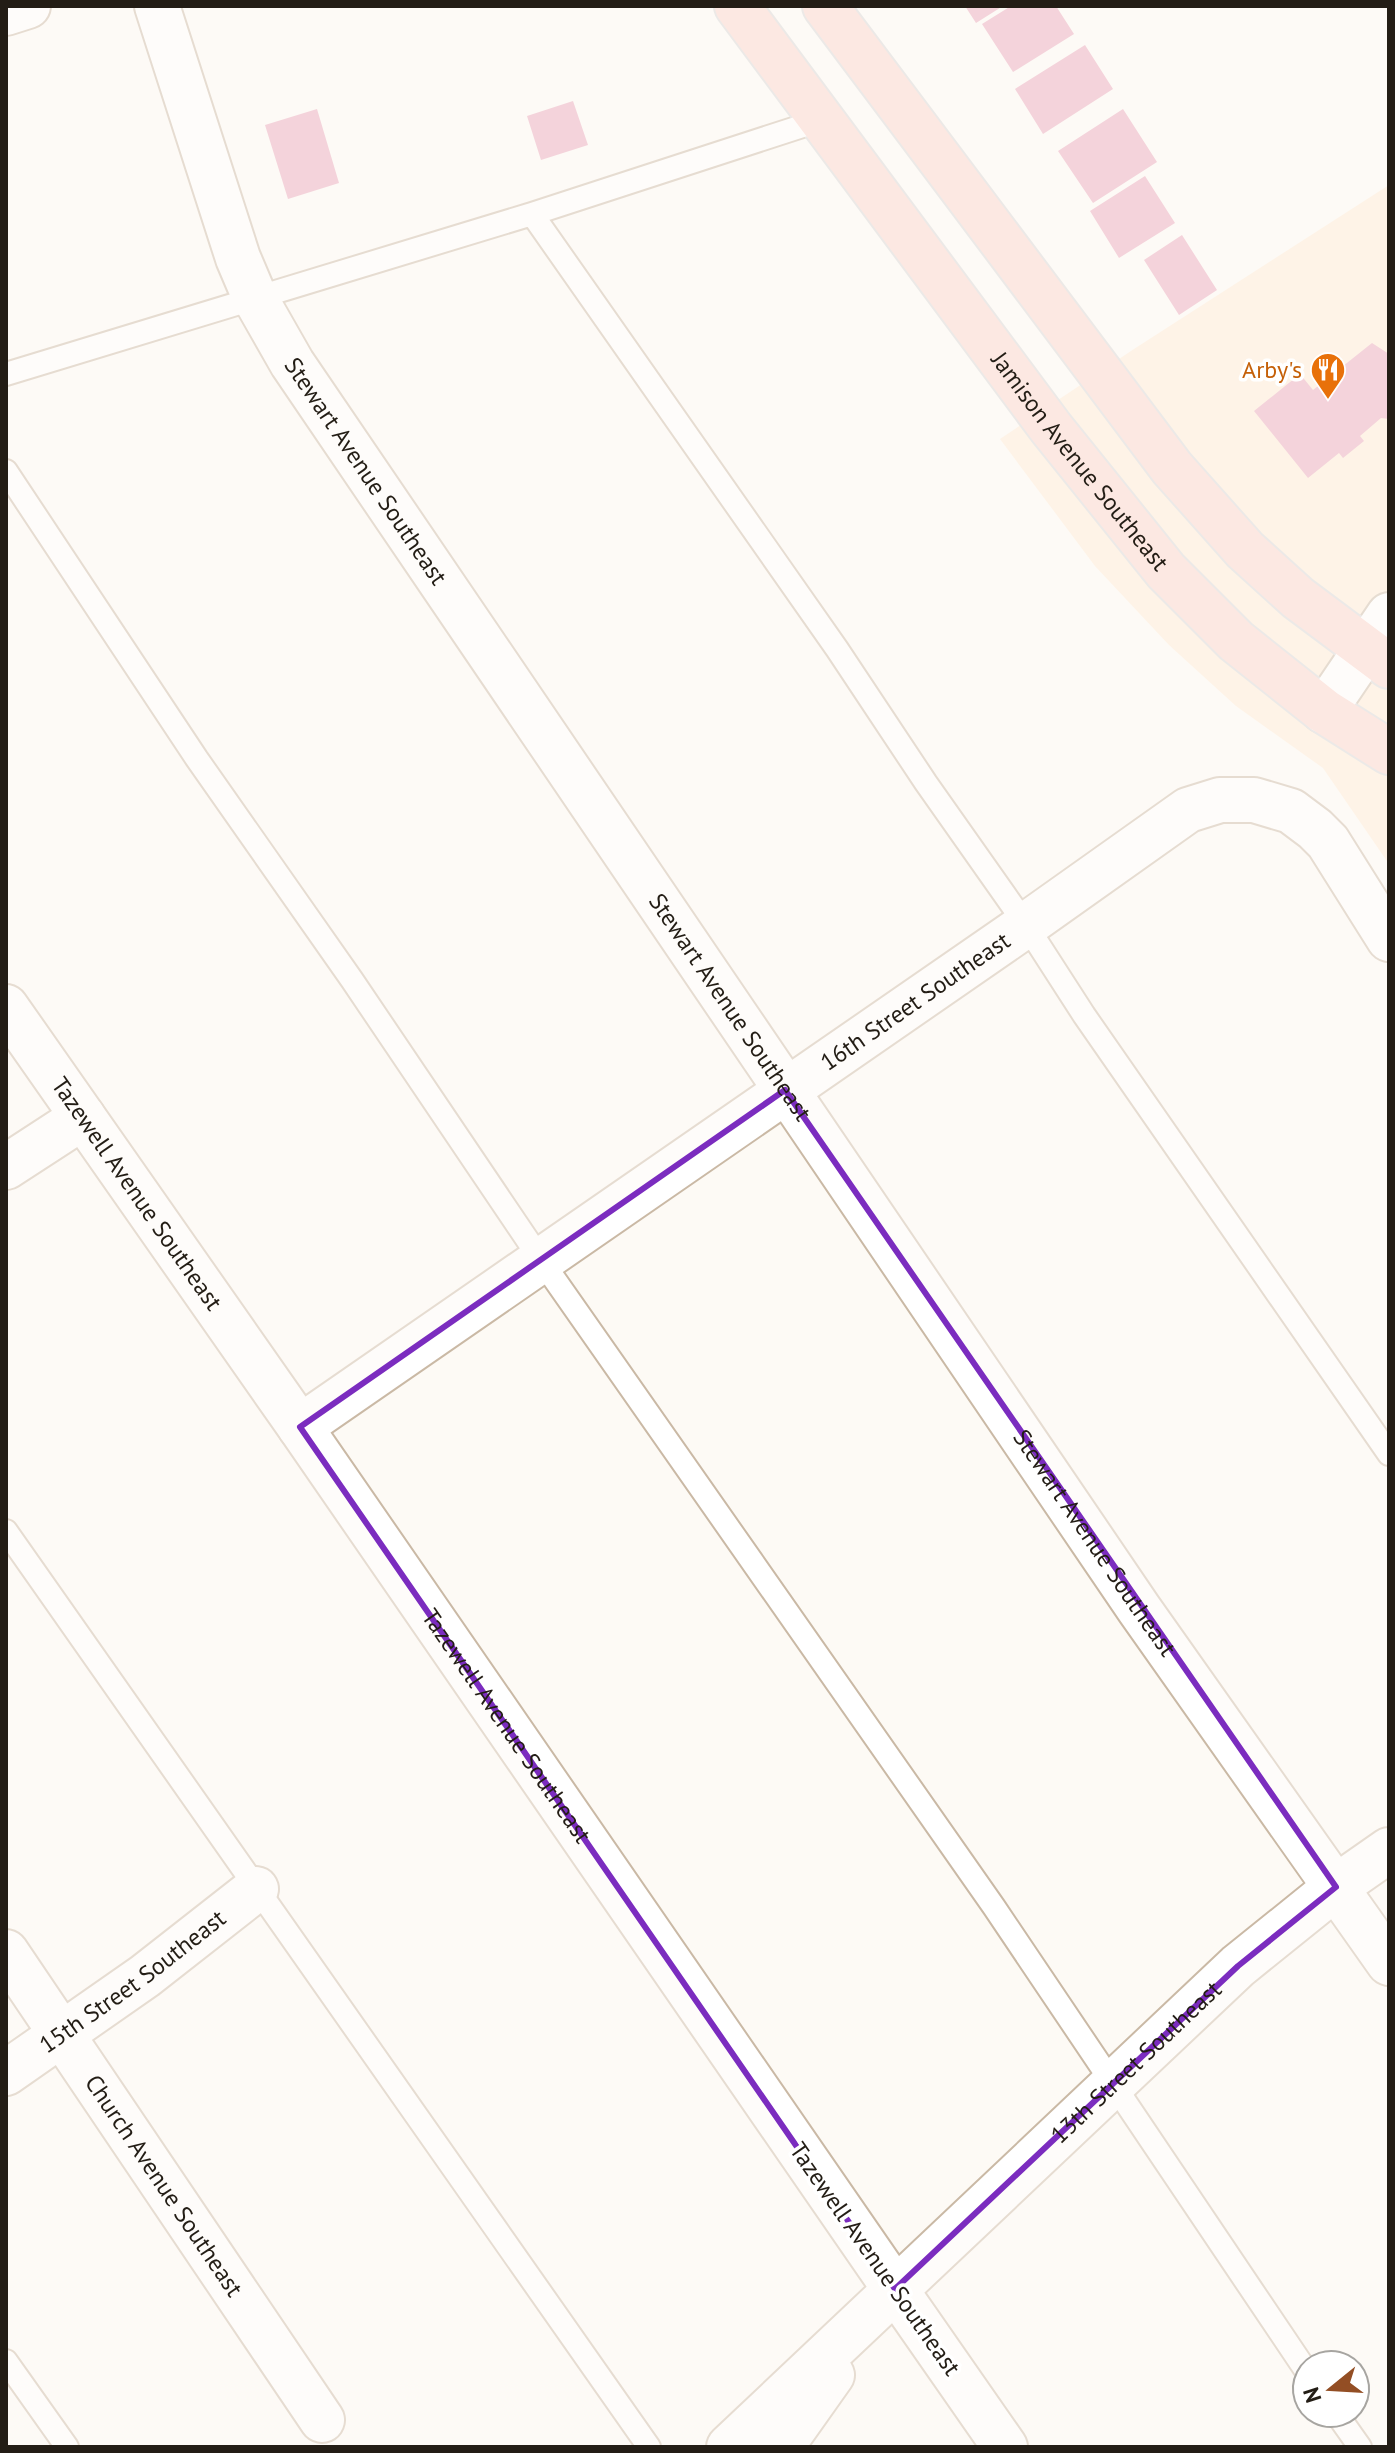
<svg xmlns="http://www.w3.org/2000/svg" width="1395" height="2453" viewBox="0 0 1395 2453" font-family="'PT Sans',sans-serif">
  <style>
    .built { fill: #feebd5 }
    .building { fill: #e8a5ba }
    .lines { fill: none; stroke-linecap: round; stroke-linejoin: round }
    .service-casing { stroke: #cab9a5; stroke-width: 26 }
    .minor-casing { stroke: #cab9a5; stroke-width: 48 }
    .tertiary-casing { stroke: #cab9a5; stroke-width: 48 }
    .primary-casing { stroke: #d7d6d5; stroke-width: 48 }
    .service { stroke: #fff; stroke-width: 22 }
    .minor { stroke: #fff; stroke-width: 44 }
    .tertiary { stroke: #fff; stroke-width: 44 }
    .primary { stroke: #fbd2ca; stroke-width: 44 }
    .marked { fill: none; stroke: #7b2cbf; stroke-width: 6; stroke-linejoin: round }
    .labels { text-anchor: middle; stroke-width: 7; stroke-linejoin: round; paint-order: stroke }
    .food-label { font-size: 24px; fill: #c56008; stroke: #fff; text-anchor: end }
    .street-label { font-size: 24px; fill: #231d15; stroke: #fff }
  </style>
  <rect width="100%" height="100%" fill="#fdfaf5"/>
  <path class="built" d="M1389 185V864L1323 768 1236 706 1169 645 1095 566 1000 439 1134 349Z"/>
  <path class="building" d="M965 6H1003L976 23Z
    M1011 6H1056L1074 34 1013 72 982 24Z
    M1085 45 1113 89 1043 134 1015 89Z
    M573 101 588 145 541 160 527 116Z
    M317 109 339 183 288 199 265 125Z
    M1123 109 1157 162 1093 203 1058 151Z
    M1145 176 1175 223 1119 258 1090 211Z
    M1182 235 1217 290 1179 315 1144 260Z
    M1372 343 1389 354V419L1381 418 1360 436 1364 441 1343 458 1339 453 1308 478 1254 411 1300 374 1313 390Z"/>
  <g class="lines">
    <defs>
      <path id="service" d="M532 214 837 649 926 783 1026 925 1084 1015 1389 1454
        M6 374 532 214 821 120
        M6 471 197 759 352 980 541 1260 994 1907 1307 2372
        M6 1531 649 2447
        M6 2361 67 2447
        M1336 2413 1360 2447"/>
      <g id="minor">
        <path id="s1" d="M157 6 238 258 255 298 292 363 1139 1609 1389 1963"/>
        <path d="M6 13 28 6"/>
        <path d="M1324 711 1389 615"/>
        <path id="s2" d="M6 1007 300 1427 895 2289"/>
        <path d="M6 1167 83 1117"/>
        <path id="s3" d="M300 1427 1026 925 1188 810 1220 800H1254L1291 811 1315 829 1328 842 1389 939"/>
        <path id="s4" d="M6 1952 322 2420"/>
        <path id="s5" d="M6 2073 145 1976 256 1889"/>
      </g>
      <g id="tertiary">
        <path d="M895 2289 1005 2447"/>
        <path id="s6" d="M729 2447 1238 1966 1336 1887 1389 1850"/>
        <path d="M781 2447 832 2375"/>
      </g>
      <g id="primary">
        <path id="s7" d="M737 6 1051 428 1166 571 1236 641 1324 711 1389 752"/>
        <path d="M825 6 1172 468 1245 550 1298 598 1389 666"/>
      </g>
    </defs>
    <use href="#service" class="service-casing"/>
    <use href="#minor" class="minor-casing"/>
    <use href="#tertiary" class="tertiary-casing"/>
    <use href="#primary" class="primary-casing"/>
    <use href="#service" class="service"/>
    <use href="#minor" class="minor"/>
    <use href="#tertiary" class="tertiary"/>
    <use href="#primary" class="primary"/>
  </g>
  <path d="M0 0H1395V2453H0ZM785 1090 1336 1887 1238 1966 895 2289 300 1427Z" fill="#fdfaf5" fill-opacity=".55" fill-rule="evenodd"/>
  <path class="marked" d="M785 1090 1336 1887 1238 1966 895 2289 300 1427Z"/>
  <defs>
    <symbol id="restaurant-pin" viewBox="-11 -11 22 30"><path d="M0 17L-7.5 6A9.5 9.5 0 1 1 7.5 6Z" fill="#e8710a" stroke="#fff"/><path d="M-5-6h1v4h1v-4h1v4h1v-4h1v5L-1.5 .5V6h-2V.5L-5-1ZM5-6V6H3V1.5H1.5Q1.5-4 5-6Z" fill="#fff"/></symbol>
  </defs>
  <g fill-rule="evenodd">
    <use href="#restaurant-pin" x="1308" y="350" width="40" height="54"/>
  </g>
  <g class="labels">
    <g class="food-label">
      <text x="1302" y="378">Arby's</text>
    </g>
    <g class="street-label">
      <text dy="8" stroke="none"><textPath href="#s7" startOffset="570">Jamison Avenue Southeast</textPath></text>
      <text dy="8" stroke="none"><textPath href="#s1" startOffset="514">Stewart Avenue Southeast</textPath></text>
      <text dy="8" stroke="none"><textPath href="#s3" startOffset="748">16th Street Southeast</textPath></text>
      <text dy="8" stroke="none"><textPath href="#s1" startOffset="1162">Stewart Avenue Southeast</textPath></text>
      <text dy="8" stroke="none"><textPath href="#s2" startOffset="228">Tazewell Avenue Southeast</textPath></text>
      <text dy="8" stroke="none"><textPath href="#s1" startOffset="1810">Stewart Avenue Southeast</textPath></text>
      <text dy="8" stroke="none"><textPath href="#s2" startOffset="876">Tazewell Avenue Southeast</textPath></text>
      <text dy="8" stroke="none"><textPath href="#s5" startOffset="156">15th Street Southeast</textPath></text>
      <text dy="8" stroke="none"><textPath href="#s6" startOffset="560">13th Street Southeast</textPath></text>
      <text dy="8" stroke="none"><textPath href="#s4" startOffset="282">Church Avenue Southeast</textPath></text>
      <text transform="translate(875 2259) rotate(55)" y="8">Tazewell Avenue Southeast</text>
    </g>
  </g>
  <rect width="1395" height="2453" fill="none" stroke="#231d15" stroke-width="16"/>
  <g transform="translate(1331 2389) rotate(252)"><circle r="38" fill="#ffffff" stroke="#a7a5a1" stroke-width="2"/>
  <path d="M0-6L14 30L0 20L-14 30Z" fill="#934e24"/>
  <text y="-12" font-size="22" font-weight="bold" text-anchor="middle" fill="#231d15">N</text>
  </g>
</svg>
